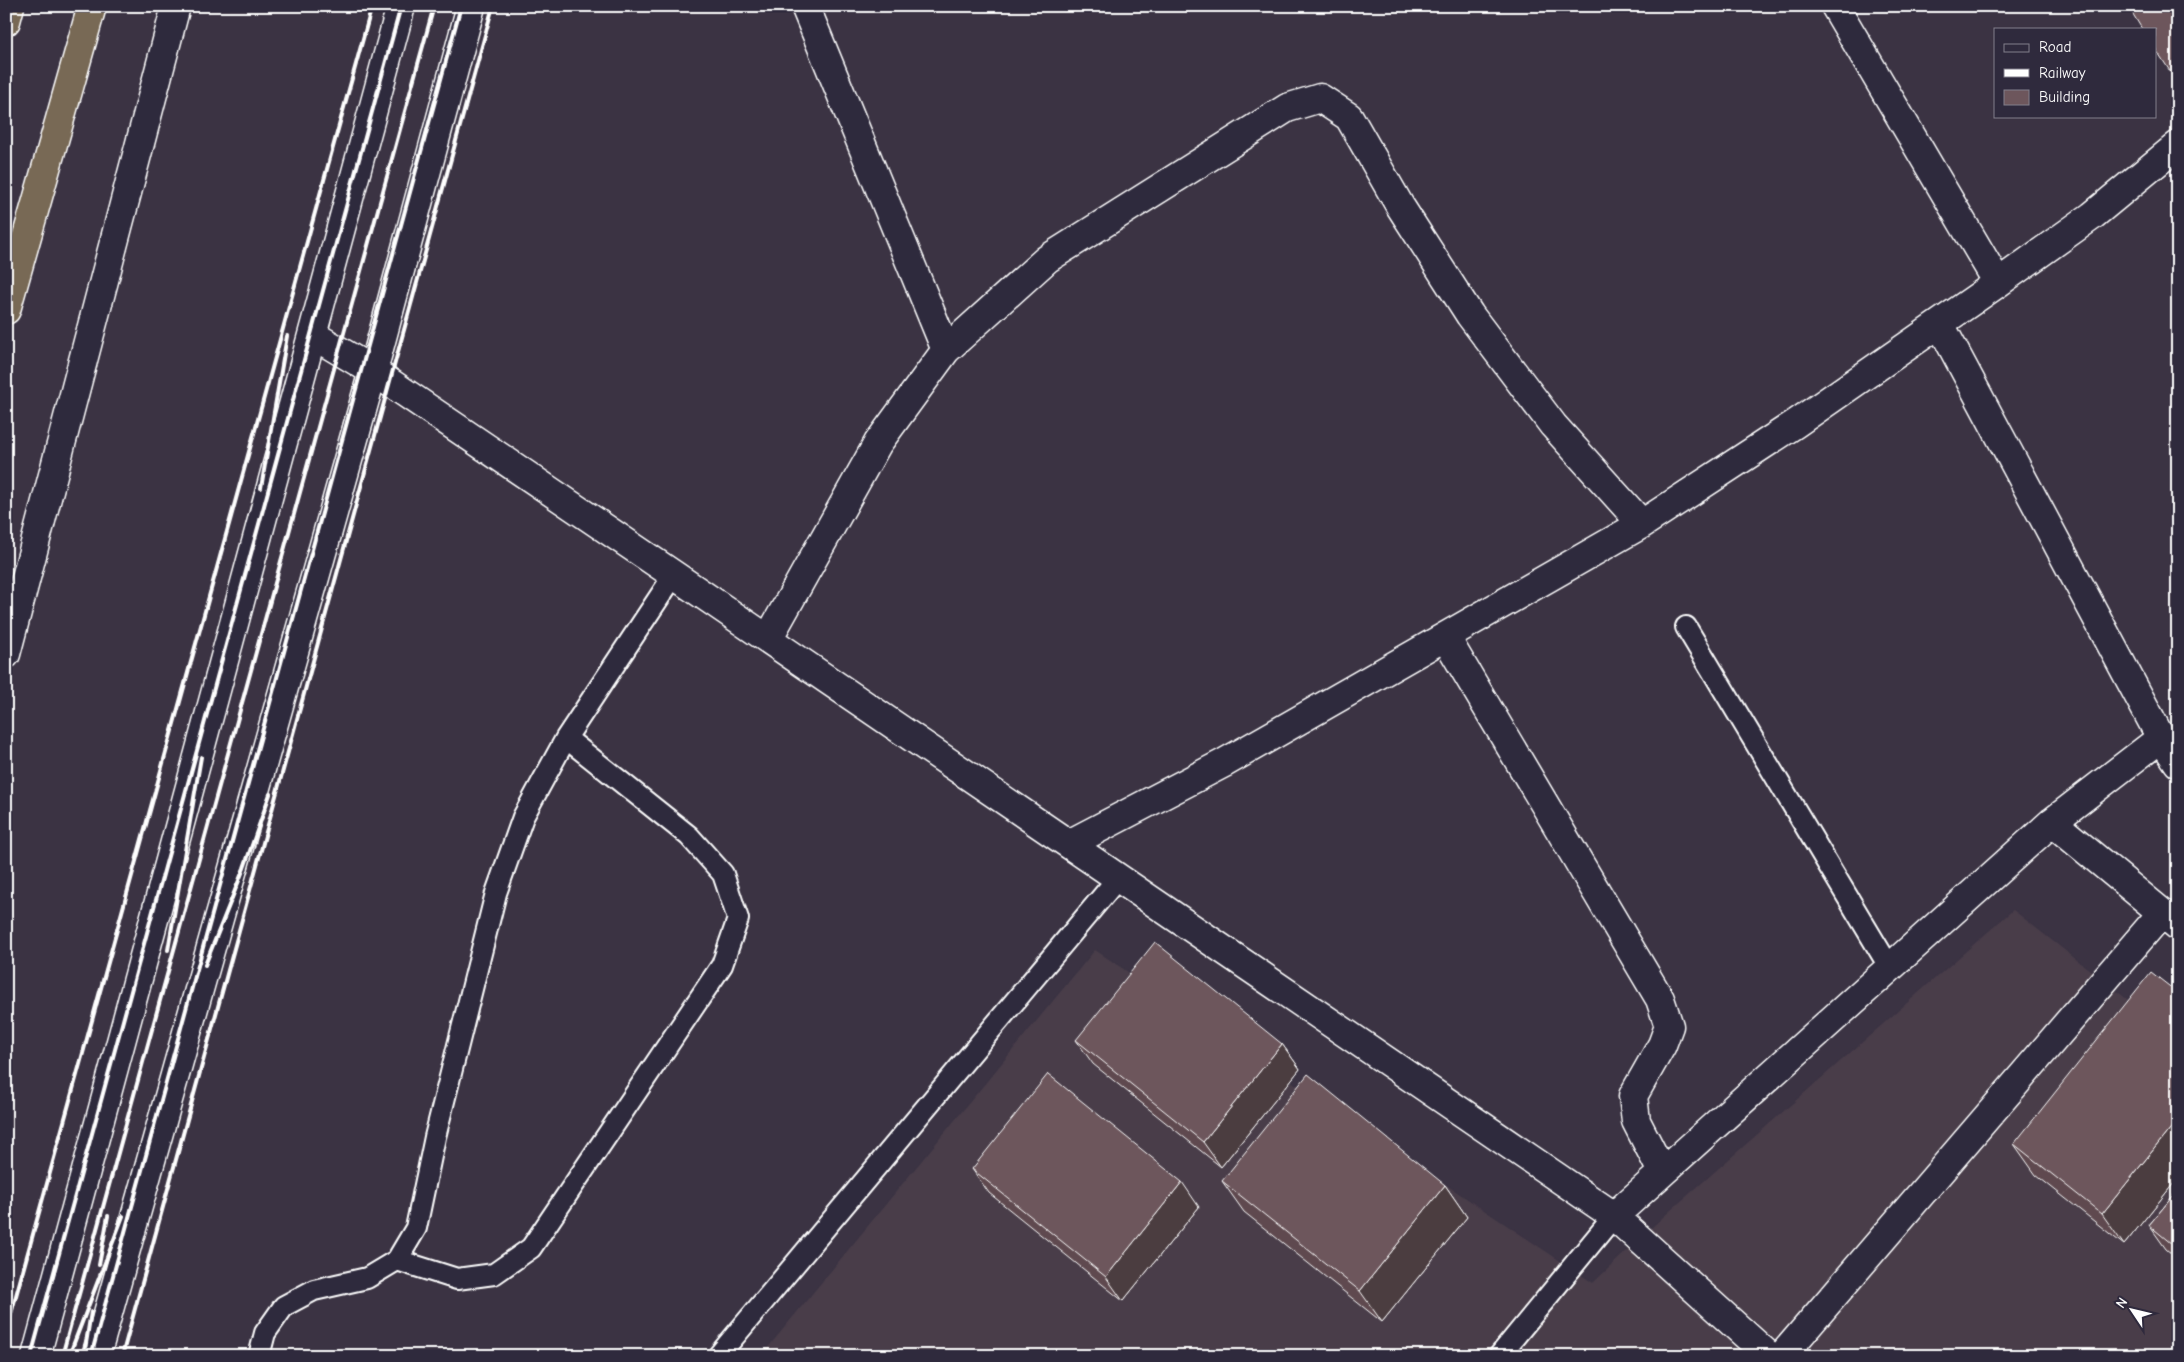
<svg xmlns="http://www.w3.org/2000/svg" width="2184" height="1362" viewBox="0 0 2184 1362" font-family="'Comic Neue',sans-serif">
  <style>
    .built { fill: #4a3e4a }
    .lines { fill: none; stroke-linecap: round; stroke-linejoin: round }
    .lane-casing { stroke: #fff; stroke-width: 24 }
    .street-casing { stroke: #fff; stroke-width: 31 }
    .secondary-casing { stroke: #fff; stroke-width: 31 }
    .highway-casing { stroke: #fff; stroke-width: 31 }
    .lane { stroke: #2f2a3d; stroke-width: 20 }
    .street { stroke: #2f2a3d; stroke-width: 28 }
    .secondary { stroke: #2f2a3d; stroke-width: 28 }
    .highway { stroke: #786954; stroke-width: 28 }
    .rail { stroke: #fff; stroke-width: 4 }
    .wall { fill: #5e4a4f; stroke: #fff }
    .shaded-wall { fill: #4c3c40; stroke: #fff }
    .building { fill: #6d565c; stroke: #fff }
  </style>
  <rect width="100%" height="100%" fill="#3b3343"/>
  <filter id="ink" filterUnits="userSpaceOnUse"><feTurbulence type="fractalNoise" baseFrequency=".02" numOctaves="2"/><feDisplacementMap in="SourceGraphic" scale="10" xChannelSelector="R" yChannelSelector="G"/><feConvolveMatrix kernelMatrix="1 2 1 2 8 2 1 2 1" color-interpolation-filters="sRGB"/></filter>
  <g filter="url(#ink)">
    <path class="built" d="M2013 910 2178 1039V1356H761L1095 950 1593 1283 1662 1218Z"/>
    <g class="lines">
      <defs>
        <path id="lane" d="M1686 627 1890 968
          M397 1260 457 1279 494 1274 531 1248 722 965 738 919 723 874 689 836 566 738
          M259 1356 265 1333 284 1306 314 1290 367 1278 397 1260 416 1228 435 1137 496 893 523 817 566 738 674 575
          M718 1356 1118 878
          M1499 1356 1614 1216"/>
        <path id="street" d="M805 6 946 350
          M1835 6 1998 283
          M1940 324 2161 738
          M313 335 373 371 674 575 1614 1216 1769 1356
          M1446 638 1660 999 1669 1026 1662 1045 1633 1096 1636 1121 1662 1172
          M768 639 878 443 946 350 1047 259 1287 108 1320 98 1349 117 1400 206 1470 315 1553 425 1642 524
          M2052 822 2178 926
          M1069 844 1224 763 1642 524 1795 424 1998 283 2092 216 2178 145
          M1614 1216 2052 822 2161 738 2178 763
          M1782 1356 2162 913"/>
        <path id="secondary" d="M6 654 176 6
          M36 1356 401 6
          M96 1356 373 371 471 6"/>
        <path id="highway" d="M6 21 10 6
          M6 310 92 6"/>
      </defs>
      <use href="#lane" class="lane-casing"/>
      <use href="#street" class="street-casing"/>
      <use href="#secondary" class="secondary-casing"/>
      <use href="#highway" class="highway-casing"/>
      <use href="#lane" class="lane"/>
      <use href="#street" class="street"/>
      <use href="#secondary" class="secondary"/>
      <use href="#highway" class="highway"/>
      <path class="rail" d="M261 488 287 336
        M168 950 201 757
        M205 965 244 868 270 794
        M99 1265 108 1216
        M6 1332 372 6
        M31 1356 401 6
        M62 1356 434 6
        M69 1356 123 1216
        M84 1356 91 1312
        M91 1356 461 6
        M122 1356 493 6"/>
    </g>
    <path class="wall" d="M2178 993V1178L2124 1245 2036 1175 2014 1144Z
      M1076 1040 1282 1044 1300 1069 1221 1167 1093 1064Z
      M972 1169 1199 1207 1123 1301 989 1193Z
      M1222 1181 1445 1185 1467 1217 1382 1322 1244 1212Z
      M2178 1190V1259L2166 1249 2149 1225Z"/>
    <path class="shaded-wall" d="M1282 1044 1300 1069 1221 1167 1203 1142Z
      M2178 1119V1178L2124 1245 2102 1214Z
      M1182 1182 1199 1207 1123 1301 1106 1277Z
      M1445 1185 1467 1217 1382 1322 1360 1291Z"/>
    <path class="building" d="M2128 6H2178L2177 82 2155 48V29H2142Z
      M1155 942 1282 1044 1203 1142 1076 1040Z
      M2151 972 2178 993V1119L2102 1214 2014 1144Z
      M1048 1074 1182 1182 1106 1277 972 1169Z
      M1308 1074 1445 1185 1360 1291 1222 1181Z
      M2178 1190V1249L2149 1225Z"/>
  </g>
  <rect width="2184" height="1362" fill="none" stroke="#2f2a3d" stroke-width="25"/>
  <rect x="12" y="12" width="2159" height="1337" fill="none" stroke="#fff" stroke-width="2" filter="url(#ink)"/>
  <rect x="1994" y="28" width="162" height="90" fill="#2f2a3d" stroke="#827f8b"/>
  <rect x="2004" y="44" width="25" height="8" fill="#2f2a3d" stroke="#827f8b"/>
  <text x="2039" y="52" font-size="15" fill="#ffffff">Road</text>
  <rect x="2004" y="69" width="25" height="8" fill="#ffffff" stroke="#827f8b"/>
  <text x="2039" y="78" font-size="15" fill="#ffffff">Railway</text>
  <rect x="2004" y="90" width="25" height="15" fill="#6d565c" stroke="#827f8b"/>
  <text x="2039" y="102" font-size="15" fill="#ffffff">Building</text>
  <g transform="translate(2132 1310) rotate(305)" stroke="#2f2a3d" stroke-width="4" paint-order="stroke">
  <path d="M0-4L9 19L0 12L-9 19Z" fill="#ffffff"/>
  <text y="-8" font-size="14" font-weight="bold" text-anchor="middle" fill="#ffffff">N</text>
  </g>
</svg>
